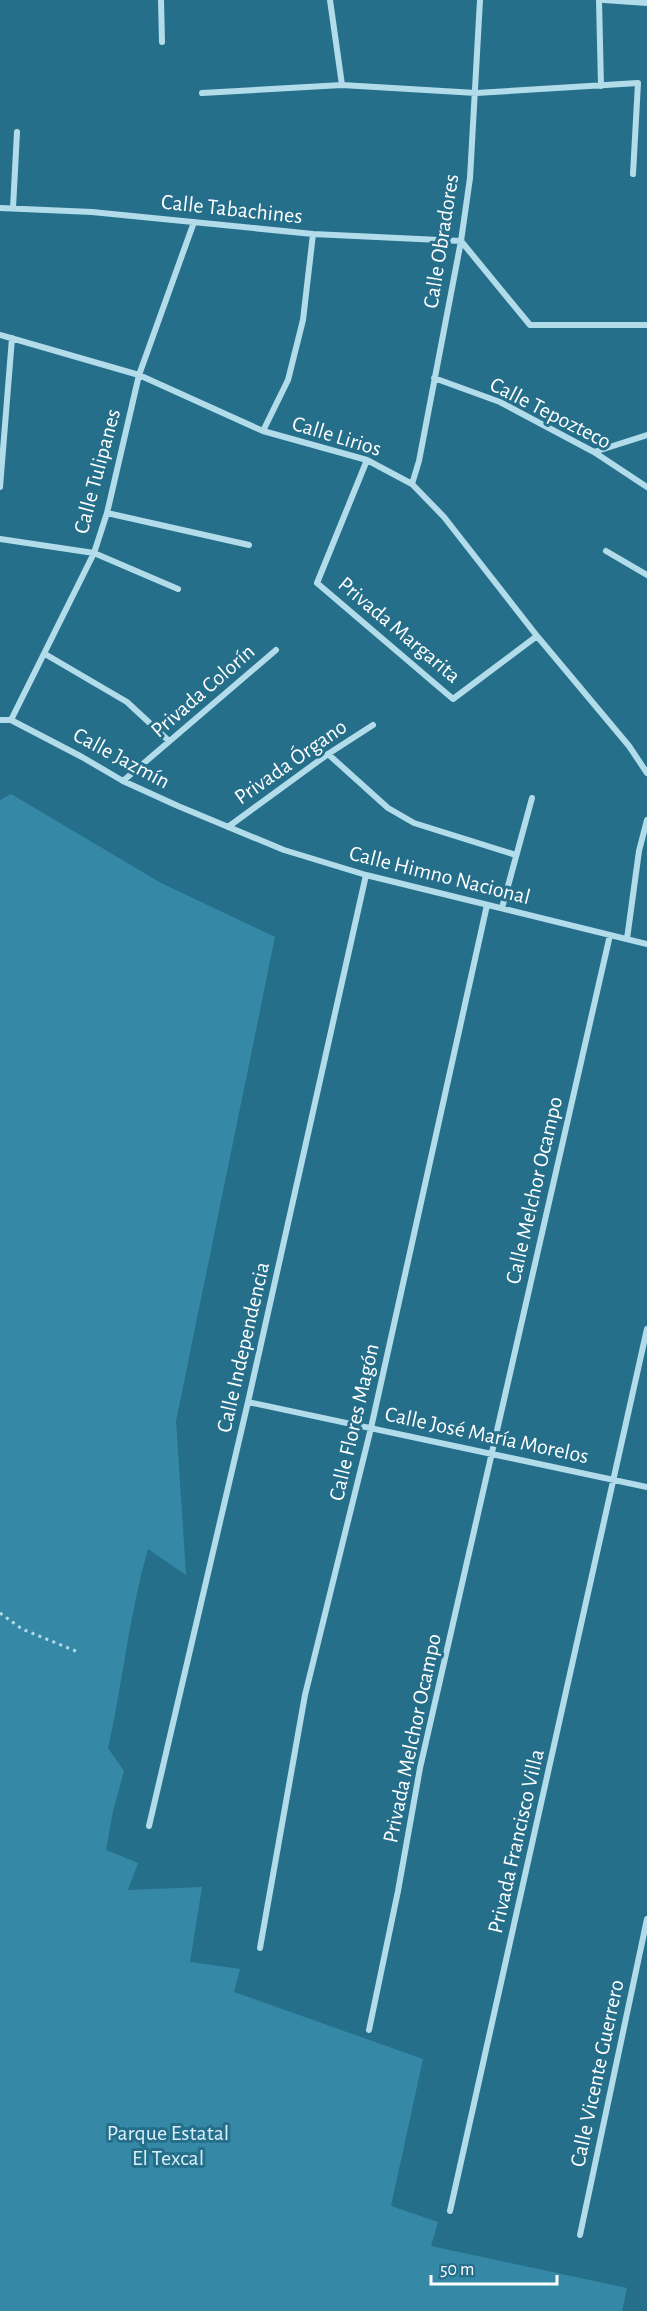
<svg xmlns="http://www.w3.org/2000/svg" width="647" height="2311" viewBox="0 0 647 2311" font-family="'Alegreya Sans',sans-serif">
  <style>
    .green { fill: #3689a6 }
    .lines { fill: none; stroke-linecap: round; stroke-linejoin: round }
    .path { stroke: #b3dcea; stroke-width: 3; stroke-dasharray: 3 4.5; stroke-linecap: butt }
    .street { stroke: #b3dcea; stroke-width: 6 }
    .labels { text-anchor: middle; stroke-width: 6; stroke-linejoin: round; paint-order: stroke }
    .street-label { font-size: 22px; fill: #fff; stroke: #256f8b }
    .park-label { font-size: 22px; fill: #d7eff8; stroke: #256f8b }
  </style>
  <rect width="100%" height="100%" fill="#256f8b"/>
  <path class="green" d="M11 794 161 883 275 937 176 1421 186 1575 148 1549C129 1614 123 1682 108 1748L124 1771 113 1811 106 1850 138 1863 128 1890 202 1887 190 1962 240 1969 234 1992 423 2059 391 2206 438 2222 431 2246 627 2288 622 2311H0V800Z"/>
  <g class="lines">
    <path class="path" d="M0 1613 22 1629 78 1652"/>
    <path class="street" d="M161 0 162 42
      M330 0 342 85
      M599 0 601 86
      M604 0 647 3
      M202 93 342 85 476 93 638 83 633 174
      M0 208 92 212 313 234 461 241 530 325H647
      M13 208 17 132
      M0 335 139 375 263 431 367 460 412 484 444 517 537 636 629 746 647 773
      M434 378 500 402 594 452 647 487
      M263 431 288 380 303 320 313 234
      M594 452 647 435
      M367 460 317 583 453 699 537 636
      M412 484 419 461 461 241 470 178 480 0
      M0 487 12 338
      M107 513 249 545
      M0 539 94 553 178 589
      M606 551 647 575
      M45 654 127 702 169 741
      M0 720H11L82 757 123 781 178 806 284 850 366 875 647 944
      M11 720 94 553 107 513 139 375 194 222
      M328 754 388 808 414 823 516 855
      M123 781 276 650
      M228 827 328 754 373 725
      M502 908 532 798
      M627 939 639 851 647 820
      M248 1402 647 1487
      M149 1826 248 1402 366 875
      M260 1948 305 1695 371 1428 487 905
      M369 2030 398 1891 420 1768 610 935
      M450 2211 647 1329
      M580 2235 647 1919"/>
  </g>
  <g class="labels">
    <g class="street-label">
      <text transform="translate(232 208) rotate(6)" y="8">Calle Tabachines</text>
      <text transform="translate(440 241) rotate(-81)" y="8">Calle Obradores</text>
      <text transform="translate(551 412) rotate(27)" y="8">Calle Tepozteco</text>
      <text transform="translate(337 435) rotate(17)" y="8">Calle Lirios</text>
      <text transform="translate(96 471) rotate(-75)" y="8">Calle Tulipanes</text>
      <text transform="translate(400 629) rotate(40)" y="8">Privada Margarita</text>
      <text transform="translate(202 690) rotate(-41)" y="8">Privada Colorín</text>
      <text transform="translate(122 757) rotate(28)" y="8">Calle Jazmín</text>
      <text transform="translate(290 761) rotate(-35)" y="8">Privada Órgano</text>
      <text transform="translate(440 874) rotate(14)" y="8">Calle Himno Nacional</text>
      <text transform="translate(533 1190) rotate(-77)" y="8">Calle Melchor Ocampo</text>
      <text transform="translate(242 1347) rotate(-77)" y="8">Calle Independencia</text>
      <text transform="translate(353 1422) rotate(-77)" y="8">Calle Flores Magón</text>
      <text transform="translate(487 1434) rotate(12)" y="8">Calle José María Morelos</text>
      <text transform="translate(411 1738) rotate(-78)" y="8">Privada Melchor Ocampo</text>
      <text transform="translate(515 1841) rotate(-77)" y="8">Privada Francisco Villa</text>
      <text transform="translate(596 2073) rotate(-78)" y="8">Calle Vicente Guerrero</text>
    </g>
    <g class="park-label">
      <text x="168" y="2140">Parque Estatal<tspan x="168" dy="25">El Texcal</tspan></text>
    </g>
  </g>
  <path d="M431 2275v9h126v-9" fill="none" stroke="#ffffff" stroke-width="3"/>
  <text x="440" y="2275" font-size="18" fill="#ffffff" stroke="#256f8b" stroke-width="4.5" paint-order="stroke">50 m</text>
</svg>
